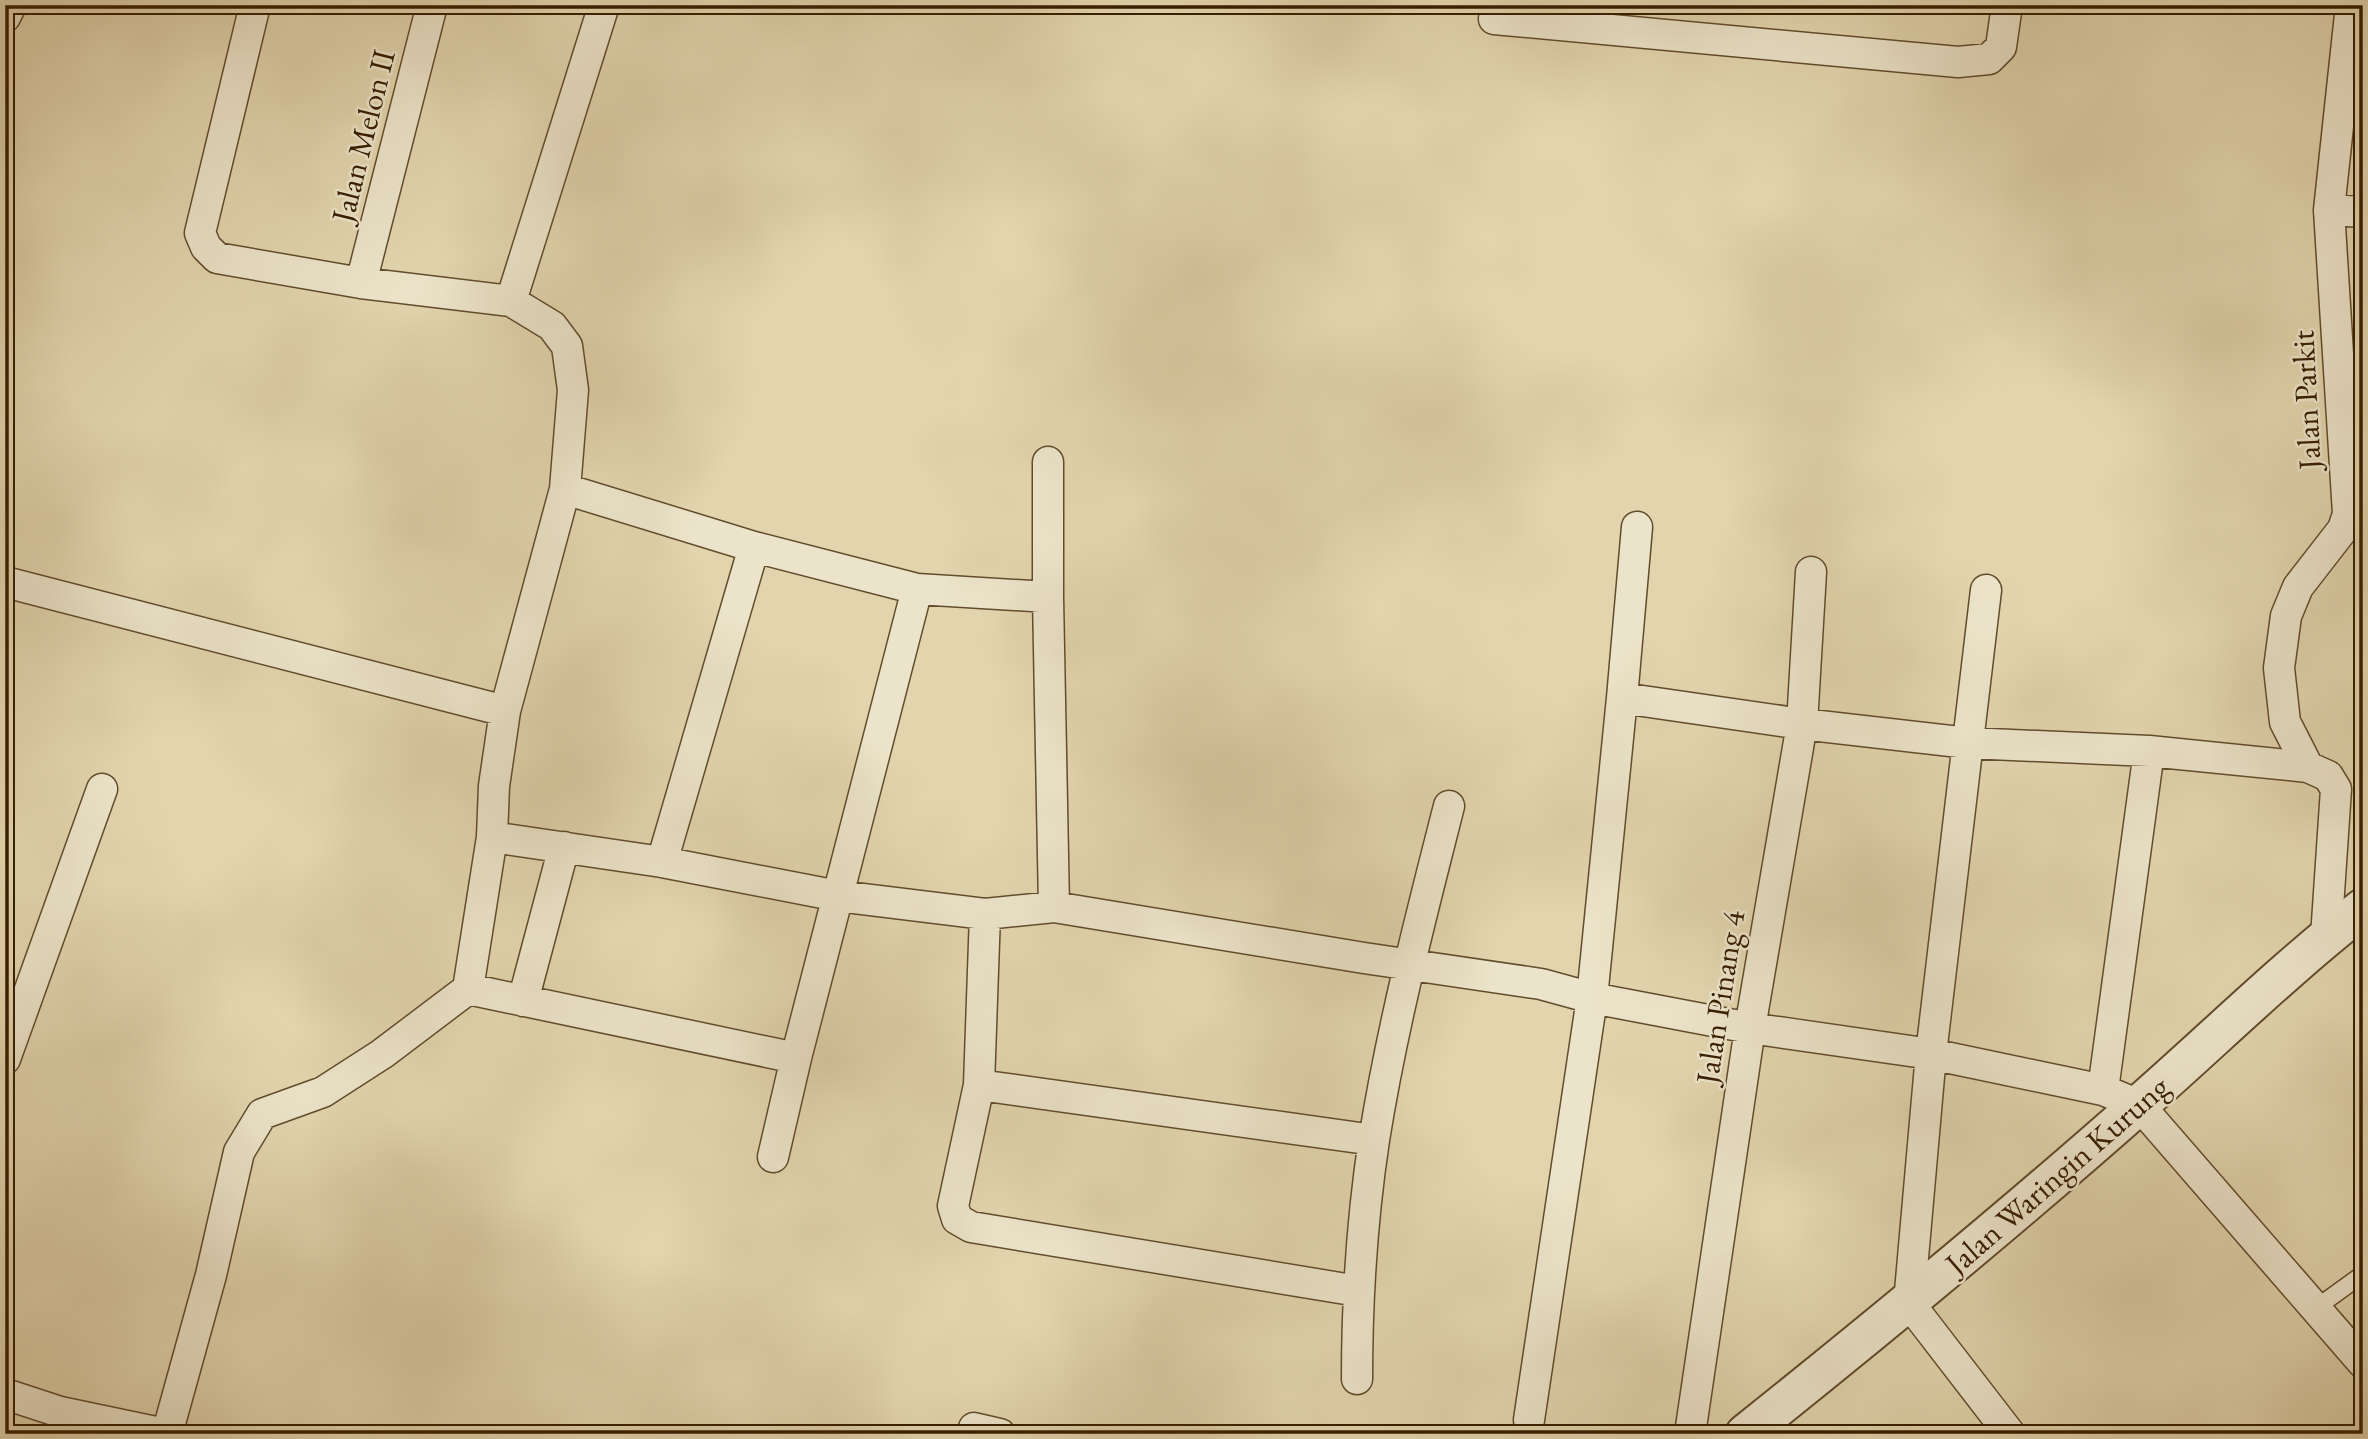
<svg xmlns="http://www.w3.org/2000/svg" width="2368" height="1439" viewBox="0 0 2368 1439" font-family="'EB Garamond',serif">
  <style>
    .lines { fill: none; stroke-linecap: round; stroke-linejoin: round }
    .service-casing { stroke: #624c2c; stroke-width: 19 }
    .minor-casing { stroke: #624c2c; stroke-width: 33 }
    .tertiary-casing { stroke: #624c2c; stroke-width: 42 }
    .service { stroke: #ece4ca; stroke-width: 16 }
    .minor { stroke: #ece4ca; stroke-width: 30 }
    .tertiary { stroke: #ece4ca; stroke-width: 38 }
    .labels { text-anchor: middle; stroke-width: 5; stroke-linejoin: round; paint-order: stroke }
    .street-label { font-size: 32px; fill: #371e00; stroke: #ece4ca }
  </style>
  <rect width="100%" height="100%" fill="#e2d5ae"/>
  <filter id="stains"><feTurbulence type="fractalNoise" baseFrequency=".00286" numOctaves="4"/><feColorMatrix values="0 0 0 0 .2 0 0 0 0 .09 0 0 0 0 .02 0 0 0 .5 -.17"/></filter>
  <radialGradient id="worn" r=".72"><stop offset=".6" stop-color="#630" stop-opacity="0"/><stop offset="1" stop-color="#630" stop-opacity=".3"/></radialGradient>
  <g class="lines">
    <defs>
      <path id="service" d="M2316 1308 2363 1274"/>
      <path id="minor" d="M255 5 200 233 206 247 217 258 361 283 511 301 552 326 567 346 573 390 565 489 505 711 494 786 492 837 468 989
        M5 17 11 5
        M1494 19 1958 62 1989 59 2001 47 2007 5
        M2329 210 2363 212
        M361 283 432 5
        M511 301 604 5
        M565 489 754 547 917 589 1048 597 1054 907
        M5 582 505 711
        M1986 590 1931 1054 1909 1303 2010 1434
        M1048 597V462
        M1622 698 1637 527
        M2308 767 2285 722 2279 668 2286 616 2298 587 2343 529 2348 514 2329 210 2351 5
        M492 837 662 862 838 896 985 914 1054 907 1364 958 1541 984 1592 998 1750 1028 1931 1054 2103 1090 2139 1105 2363 1363
        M662 862 754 547
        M985 914 979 1085 953 1206 957 1219 971 1227 1358 1291
        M523 1001 564 847
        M5 1059 102 789
        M979 1085 1374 1140
        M2103 1090 2149 751
        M773 1157 796 1058 917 589
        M1357 1379C1357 1299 1362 1219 1374 1140 1392 1027 1421 916 1449 806
        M5 1394 60 1412 165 1434
        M1529 1420 1592 998 1622 698 1802 724 1968 743 2149 751 2308 767 2328 776 2336 789 2326 937
        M974 1428 1000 1434
        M167 1434 211 1275 239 1152 262 1114 323 1092 382 1054 468 989 796 1058
        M1690 1434 1750 1028 1802 724 1811 572"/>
      <path id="tertiary" d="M1745 1434C1879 1327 2011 1218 2140 1104 2214 1039 2285 969 2363 908"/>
    </defs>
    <use href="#service" class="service-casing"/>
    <use href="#minor" class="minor-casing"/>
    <use href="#tertiary" class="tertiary-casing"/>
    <use href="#service" class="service"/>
    <use href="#minor" class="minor"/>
    <use href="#tertiary" class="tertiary"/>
  </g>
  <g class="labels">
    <g class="street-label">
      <text transform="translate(363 136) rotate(-76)" y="11">Jalan Melon II</text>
      <text transform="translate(2306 400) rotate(-93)" y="11">Jalan Parkit</text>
      <text transform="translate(1720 997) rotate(-81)" y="11">Jalan Pinang 4</text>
      <text transform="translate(2057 1175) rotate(-41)" y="11">Jalan Waringin Kurung</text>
    </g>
  </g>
  <rect width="2368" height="1439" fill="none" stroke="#e2d5ae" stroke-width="28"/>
  <rect x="7" y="7" width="2354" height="1425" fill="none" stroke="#371e00" stroke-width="3.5"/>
  <rect x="14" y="14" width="2340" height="1411" fill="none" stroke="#371e00" stroke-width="2"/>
  <rect width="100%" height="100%" filter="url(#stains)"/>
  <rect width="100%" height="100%" fill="url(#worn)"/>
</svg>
